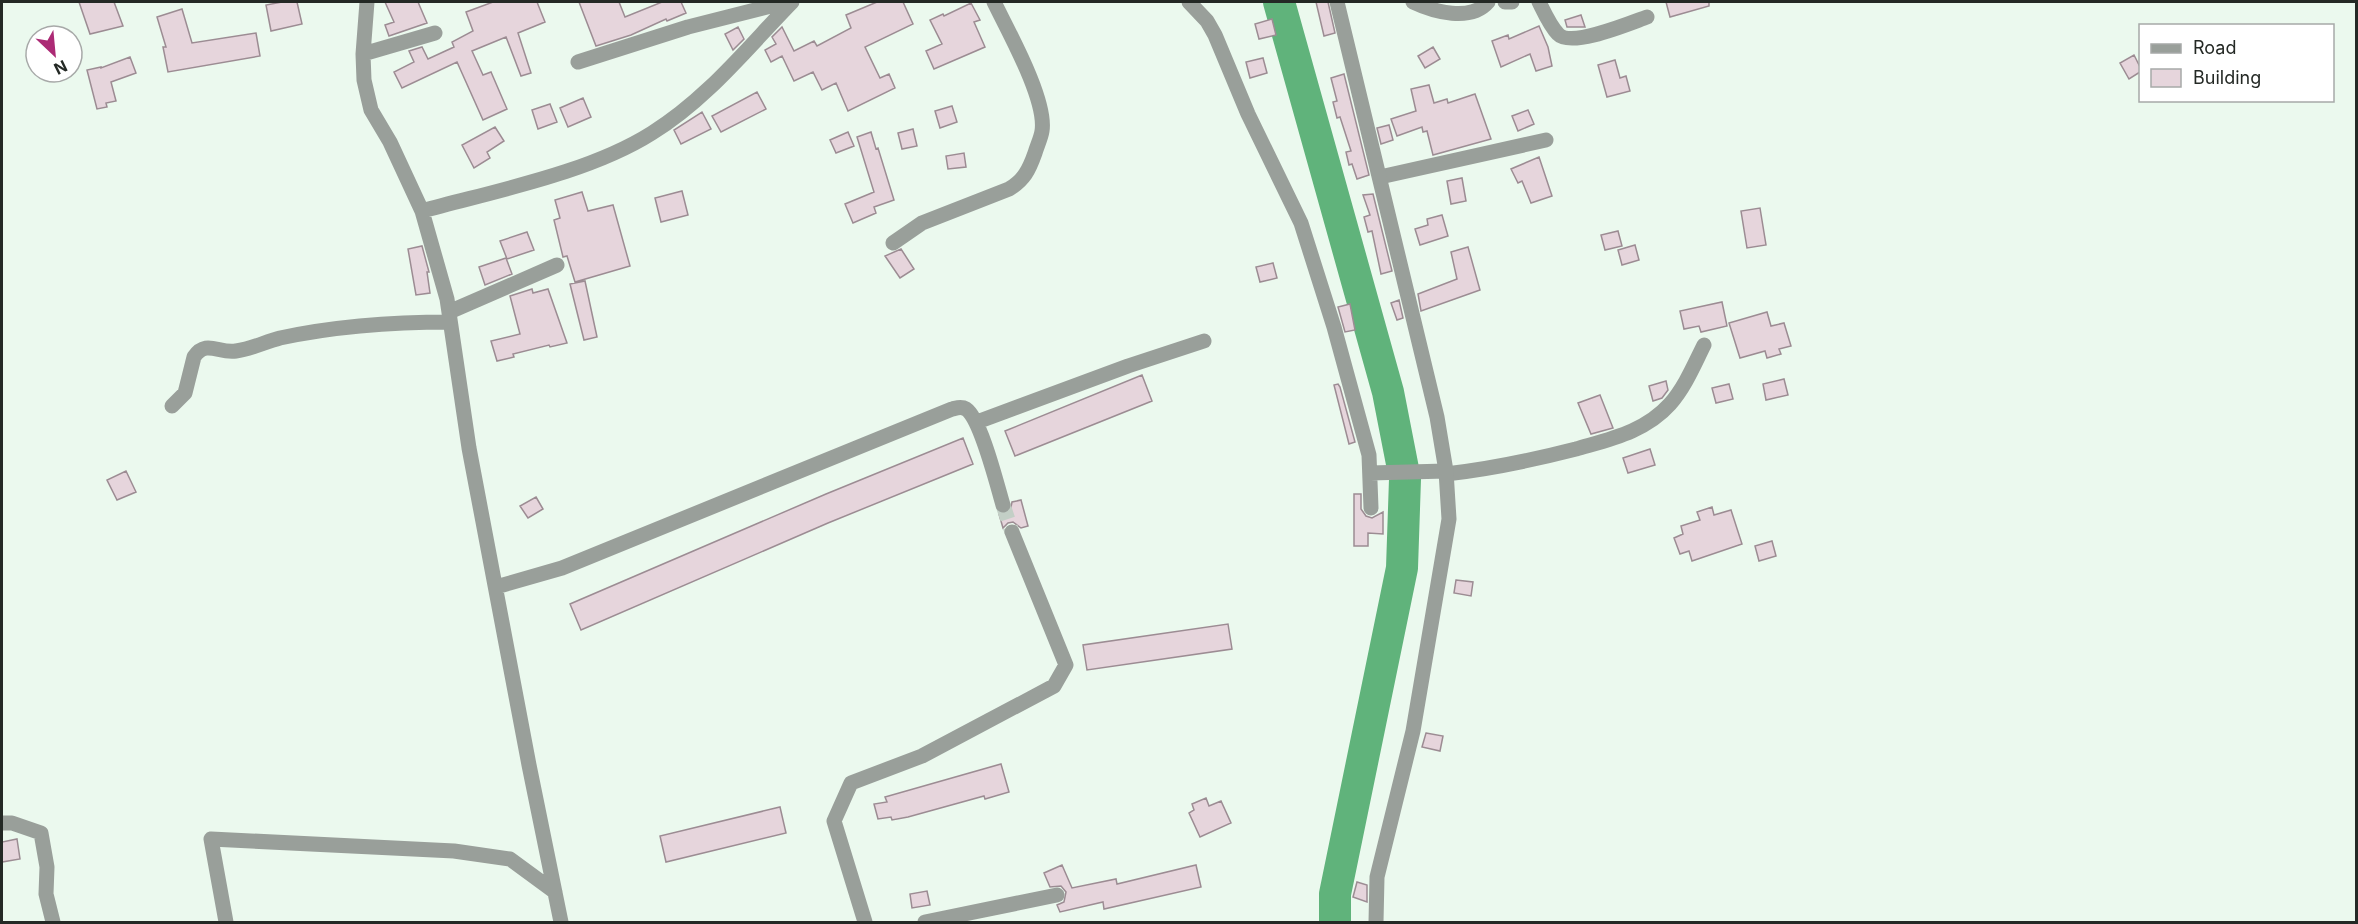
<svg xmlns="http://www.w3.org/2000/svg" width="2358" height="924" viewBox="0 0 2358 924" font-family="Inter,sans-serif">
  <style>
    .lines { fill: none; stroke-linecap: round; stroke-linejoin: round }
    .river { stroke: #60b37b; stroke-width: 32 }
    .building { fill: #e6d5dc; stroke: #9c8c93; stroke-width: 1.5 }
    .minor-tunnel { stroke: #c3cfc6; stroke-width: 15; stroke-dasharray: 15 8; stroke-linecap: butt }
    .minor { stroke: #999f9a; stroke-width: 15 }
    .tertiary { stroke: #999f9a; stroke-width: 15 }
  </style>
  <rect width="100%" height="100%" fill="#ebf9ee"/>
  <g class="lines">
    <path class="river" d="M1279 2 1388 392 1405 479 1402 568 1335 894V922"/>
  </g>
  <path class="building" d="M79 2H114L123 26 90 34Z
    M282 2H297L302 24 271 31 266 5Z
    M385 2H418L427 23 389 36 385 25 394 22Z
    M493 2H537L545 22 518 33 531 73 521 76 506 37 472 51 483 75 491 72 507 109 483 120 457 62 402 88 394 72 414 62 409 51 422 47 428 59 454 47 452 42 473 31 466 12Z
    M579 2H619L625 17 662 2H681L686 13 667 21 666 19 631 35 596 46Z
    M877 2H903L913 24 865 47 880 78 889 74 895 88 848 111 836 83 822 90 813 72 794 81 782 56 771 62 765 50 776 44 772 37 782 27 794 51 814 41 817 46 851 28 846 15Z
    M1316 2H1328L1335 33 1324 36Z
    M1666 2H1709V6L1670 17Z
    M971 3 980 20 974 22 985 47 934 69 926 51 942 44 930 20 943 14 944 16Z
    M182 9 192 43 256 33 260 56 168 72 163 47H166L157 17Z
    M1581 15 1585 27H1567L1565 20Z
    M1272 19 1276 35 1259 39 1255 24Z
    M1539 26 1548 47 1552 66 1536 71 1530 54 1501 67 1492 41 1508 35 1509 39Z
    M738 27 744 39 733 50 725 34Z
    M1433 47 1440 59 1425 68 1418 56Z
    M2134 55 2140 67V72L2129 79 2120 63Z
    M130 57 136 73 111 82 116 101 106 103 107 107 97 109 87 70 101 67V68Z
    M1263 58 1267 73 1250 78 1246 62Z
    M1615 60 1620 78 1626 76 1630 91 1607 97 1598 65Z
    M1344 74 1369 175 1357 179 1352 164 1349 165 1346 152 1351 151 1340 117 1337 118 1333 102 1337 101 1331 78Z
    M1429 85 1434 103 1447 99 1448 103 1475 94 1491 139 1433 155 1427 131 1423 132 1422 127 1397 136 1391 119 1416 111 1411 89Z
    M757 92 766 109 721 132 712 116Z
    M583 98 591 117 568 127 560 108Z
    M550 104 557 122 538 129 532 110Z
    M952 106 957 122 940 128 935 111Z
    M1528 110 1534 124 1518 131 1512 116Z
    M702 112 711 129 681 144 674 130Z
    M1389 125 1393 140 1381 144 1377 128Z
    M495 127 504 141 487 152 490 158 474 168 462 145Z
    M913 129 917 146 902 149 898 133Z
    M848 132 854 146 836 153 830 140Z
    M871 132 876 149 878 148 894 200 874 207 876 213 853 223 845 204 874 192 857 137Z
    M964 153 966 167 948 169 946 156Z
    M1539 157 1552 196 1531 203 1522 181 1518 183 1511 169Z
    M1462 178 1466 201 1451 204 1447 181Z
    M682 191 688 215 661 222 655 198Z
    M582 192 588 211 613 205 630 266 575 282 567 256 563 257 554 220 560 218 555 200Z
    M1373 194 1392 271 1381 274 1372 231 1368 232 1364 217 1370 215 1363 195Z
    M1760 208 1766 245 1747 248 1741 211Z
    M1442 215 1448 236 1420 245 1415 229 1428 225 1427 219Z
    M1618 231 1622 246 1605 250 1601 235Z
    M527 232 534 250 507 259 500 241Z
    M1635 245 1639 260 1622 265 1618 250Z
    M422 246 429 272H427L430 293 416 295 408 249Z
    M1468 247 1480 290 1421 311 1418 294 1457 279 1451 252Z
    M901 249 914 269 900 278 885 256Z
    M506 258 512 274 485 285 479 267Z
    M1273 263 1277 278 1260 282 1256 267Z
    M585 281 597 337 584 340 570 284Z
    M532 289 533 293 548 289 567 343 550 347 549 345 513 354 514 357 497 361 491 341 520 334 510 296Z
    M1399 300 1403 318 1397 320 1391 303Z
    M1722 302 1727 326 1701 332 1699 326 1684 329 1680 311Z
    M1350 304 1355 330 1345 332 1338 307Z
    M1767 312 1771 326 1784 323 1791 346 1779 349 1781 354 1767 358 1765 351 1740 358 1729 323Z
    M1142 375 1152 401 1015 456 1005 431Z
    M1784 379 1788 395 1766 400 1763 384Z
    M1666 381 1668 390 1662 398 1653 401 1649 386Z
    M1338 384 1340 387 1355 442 1349 444 1334 385Z
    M1729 384 1733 399 1716 403 1712 388Z
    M1600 395 1613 428 1591 434 1578 403Z
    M963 438 973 464 828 523 581 630 570 604 826 494Z
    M1650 449 1655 465 1628 473 1623 458Z
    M126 471 136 492 117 500 107 480Z
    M1354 494H1361V509L1366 516 1372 518 1383 512V534L1368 533V546H1354Z
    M536 497 543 509 528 518 520 506Z
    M1021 500 1028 526 1021 528 1013 522 1008 523 1003 528 999 514 1010 512 1012 502Z
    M1712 507 1714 515 1731 510 1742 544 1692 561 1689 551 1680 554 1674 538 1683 534 1681 526 1700 520 1697 512Z
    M1772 541 1776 556 1759 561 1755 546Z
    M1456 580 1473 582 1471 596 1454 593Z
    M1228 624 1232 649 1087 670 1083 645Z
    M1426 733 1443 736 1440 751 1422 747Z
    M1001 764 1009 792 985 799 984 796 908 817 892 820 891 817 878 819 874 804 887 802 885 797Z
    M1206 798 1209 806 1221 801 1231 823 1200 837 1189 813 1194 810 1192 804Z
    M780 807 786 833 666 862 660 836Z
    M17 839 20 859 2 862V842Z
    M1062 865 1072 888 1116 879 1117 884 1196 865 1201 887 1104 909 1103 902 1060 912 1057 905 1064 902 1066 892 1061 886 1050 887 1044 873Z
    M1357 882 1367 885V902L1353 897Z
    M927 891 930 905 912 908 910 894Z"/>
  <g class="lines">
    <path class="minor-tunnel" d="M1003 505 1012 532"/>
    <path class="minor" d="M367 2 363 54 364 80 371 110 390 142 422 211 447 299 469 448 529 765 561 922
      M1189 2 1207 21 1215 35 1248 114 1301 223 1334 327 1369 455 1371 508
      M1413 2C1434 12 1471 22 1488 2
      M1505 2H1512
      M1539 2C1544 12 1550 26 1558 34 1571 48 1630 23 1647 17
      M363 54 435 33
      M578 62 688 27 787 2
      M1380 177 1546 140
      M422 211C494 191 589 173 652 133 707 99 748 47 792 2
      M893 243 922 223 1009 189C1024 180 1029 170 1035 153 1037 146 1041 138 1042 131 1047 100 1008 31 994 2
      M449 312 557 265
      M172 406 185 393 194 357C206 339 219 354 236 351 251 349 265 342 280 338 336 326 393 322 450 322
      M977 422 1128 366 1204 341
      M1370 473 1446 471
      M1446 474C1491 469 1533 460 1576 449 1610 439 1645 432 1670 404 1685 387 1694 365 1704 345
      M496 587 562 568 952 409C957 408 961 406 966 409 981 419 997 485 1003 505
      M2 823H12L41 833 47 867 46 894 53 922
      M226 922 211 839 454 851 510 859 555 892
      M865 922 834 821 851 783 922 756 1054 686 1066 665 1012 532
      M925 922 1057 895"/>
    <path class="tertiary" d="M1337 2 1437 417 1446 471 1449 519 1413 731 1377 877 1376 922"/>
  </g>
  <rect width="2358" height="924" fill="none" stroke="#242925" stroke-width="6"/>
  <rect x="2139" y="24" width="195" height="78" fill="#ffffff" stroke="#a7a9a8" stroke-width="1.5"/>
  <rect x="2151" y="44" width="30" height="9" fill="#999f9a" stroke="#a7a9a8" stroke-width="1.5"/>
  <text x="2193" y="54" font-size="18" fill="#242925">Road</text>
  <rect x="2151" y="69" width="30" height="18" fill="#e6d5dc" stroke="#a7a9a8" stroke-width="1.5"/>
  <text x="2193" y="84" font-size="18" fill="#242925">Building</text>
  <g transform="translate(54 54) rotate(154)"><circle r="28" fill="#ffffff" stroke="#a7a9a8" stroke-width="1.5"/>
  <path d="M0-4.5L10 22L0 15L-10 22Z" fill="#ac2a75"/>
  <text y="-9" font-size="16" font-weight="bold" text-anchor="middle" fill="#242925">N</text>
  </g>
</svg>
